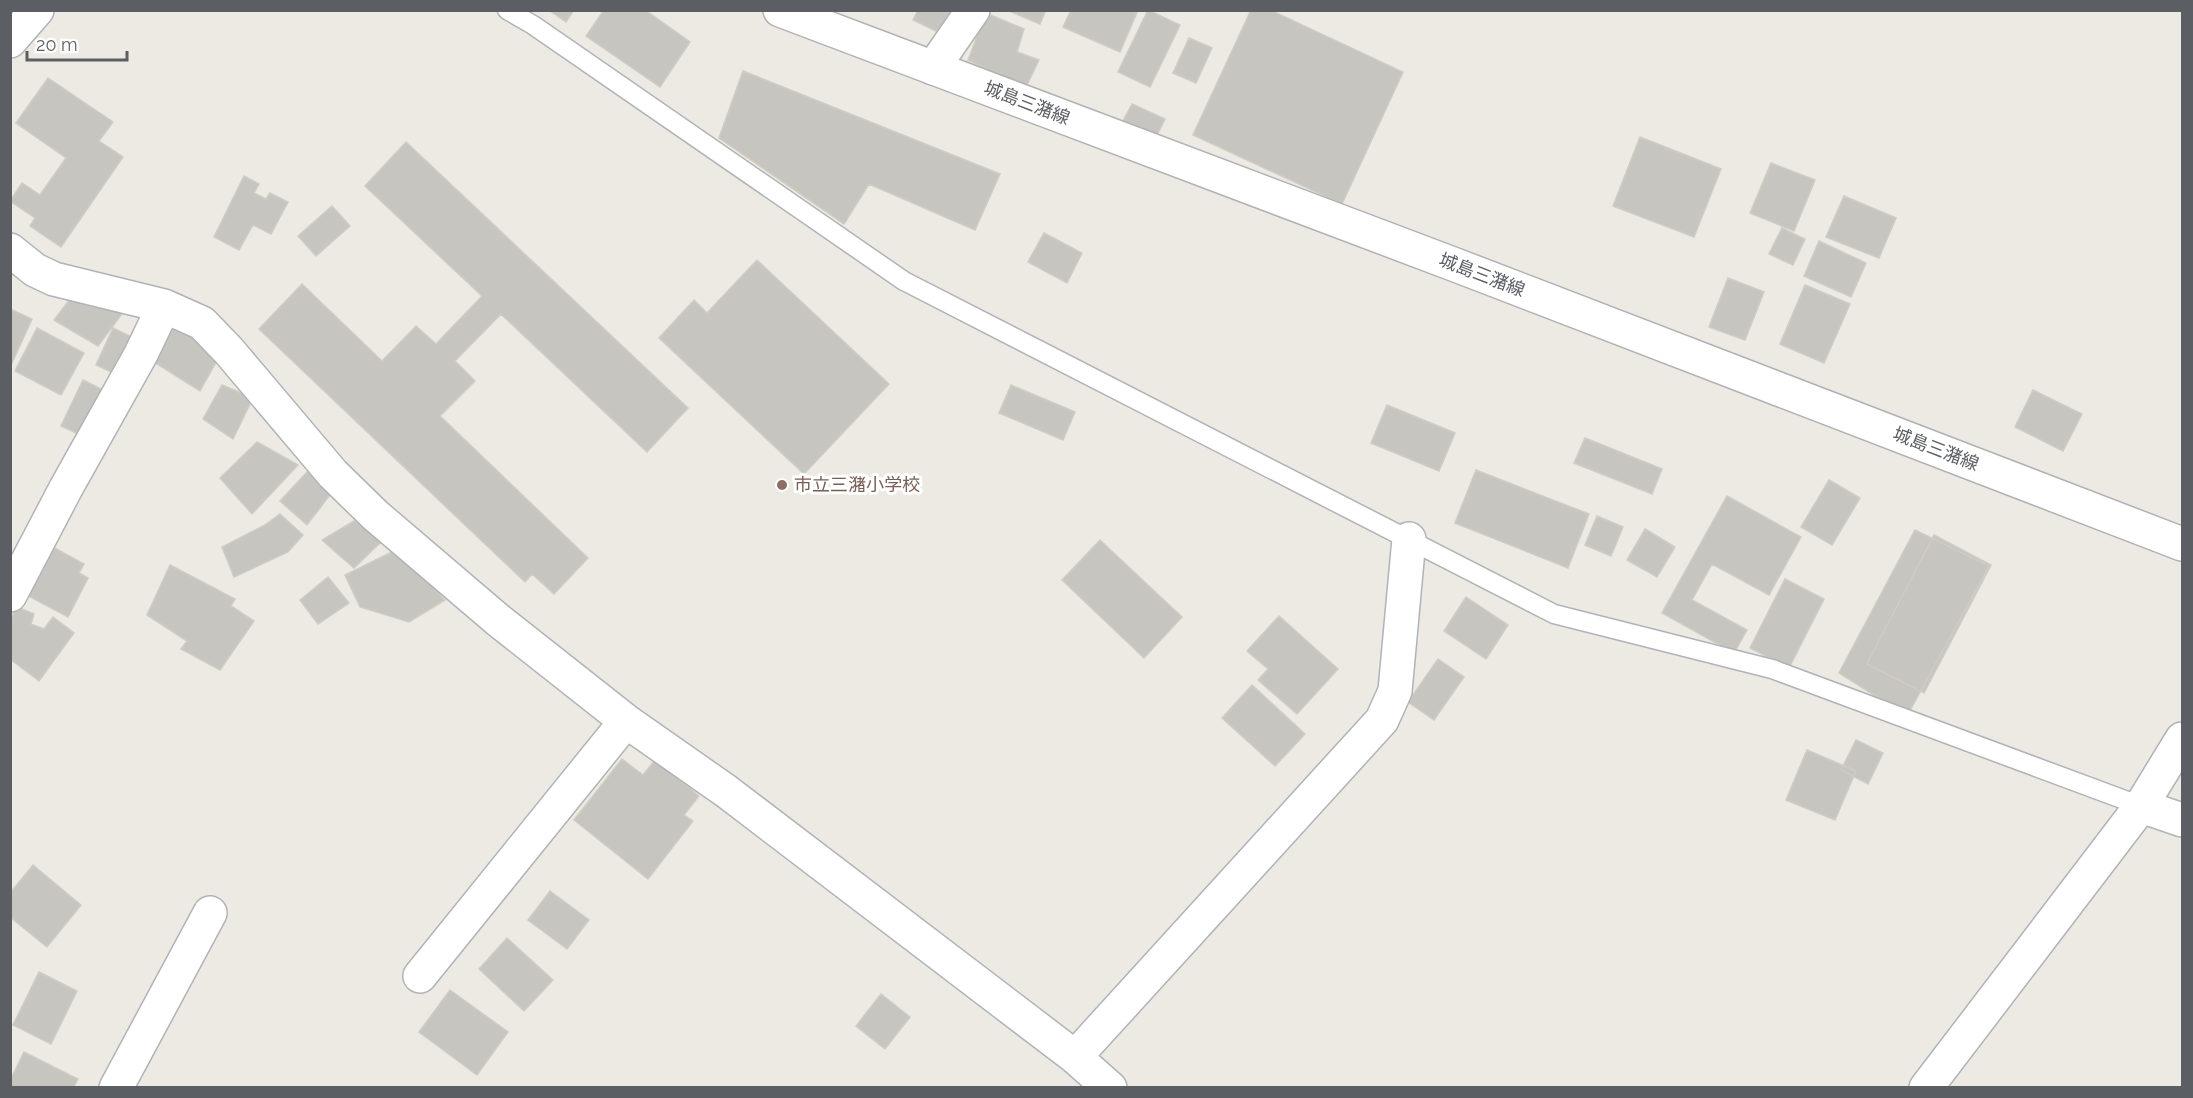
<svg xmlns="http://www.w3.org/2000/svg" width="2193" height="1098" viewBox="0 0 2193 1098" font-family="Raleway,'Noto Sans JP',sans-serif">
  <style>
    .building { fill: #c7c5c0; stroke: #d0ccc2; stroke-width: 1.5 }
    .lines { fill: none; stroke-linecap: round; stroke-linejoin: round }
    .lane-casing { stroke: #b0b3b7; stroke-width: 21 }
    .street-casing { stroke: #b0b3b7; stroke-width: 36 }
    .secondary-casing { stroke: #b0b2b6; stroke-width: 36 }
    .lane { stroke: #fff; stroke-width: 18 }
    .street { stroke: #fff; stroke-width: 33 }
    .secondary { stroke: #fff; stroke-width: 33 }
    .education-dot { fill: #8d6e63; stroke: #fff; stroke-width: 2 }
    .labels { text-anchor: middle; stroke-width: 6; stroke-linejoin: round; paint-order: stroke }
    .street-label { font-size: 18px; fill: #5b5e62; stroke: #fff }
    .education-label { font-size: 18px; fill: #785e54; stroke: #fff; text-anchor: start }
  </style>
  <rect width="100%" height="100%" fill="#eceae3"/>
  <path class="building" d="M549 10H574L566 22Z
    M604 10H645L690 42 660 87 586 36Z
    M918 10H950L940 33 913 20Z
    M1007 10H1046L1040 24Z
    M1071 10H1138L1120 52 1063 27Z
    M1148 10 1180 25 1150 87 1118 72Z
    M1251 10H1270L1403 72 1342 204 1193 135Z
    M986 13 1024 29 1017 52 1039 60 1026 87 968 60Z
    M1189 38 1212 48 1196 83 1173 73Z
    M743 71 1000 174 975 230 869 184 844 224 719 138Z
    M48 78 113 122 99 141 123 157 61 247 30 226 35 218 10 201 22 183 40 195 66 158 16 123Z
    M1132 104 1165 119 1155 139 1122 123Z
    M1640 137 1721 169 1694 237 1613 206Z
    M406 142 688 408 647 452 501 314 455 361 475 381 440 416 588 558 554 594 532 574 525 582 259 329 302 284 382 361 416 326 436 344 482 296 365 186Z
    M1771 163 1815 180 1794 231 1750 213Z
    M244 176 259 184 254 193 266 199 270 193 288 202 271 234 253 225 239 250 214 237Z
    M1844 196 1896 218 1879 258 1826 237Z
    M332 206 350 226 316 256 298 236Z
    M1782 228 1805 239 1793 265 1769 254Z
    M1044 233 1082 253 1067 283 1028 262Z
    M1819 241 1866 263 1851 297 1804 276Z
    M757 260 889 384 804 474 659 338 694 300 707 313Z
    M1728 278 1764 292 1745 340 1709 327Z
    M1805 285 1850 304 1824 363 1780 344Z
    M77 290 124 311 98 346 54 320Z
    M10 309 32 319 12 363 10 362Z
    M162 311 219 357 200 391 141 354Z
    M37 328 84 353 61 395 15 371Z
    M113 328 138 340 122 377 96 365Z
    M83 380 111 394 89 439 61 426Z
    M222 385 253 398 233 439 203 419Z
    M1011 385 1075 412 1063 440 999 413Z
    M2033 390 2082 414 2063 451 2015 427Z
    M1387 405 1455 433 1439 471 1371 443Z
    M1585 438 1662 469 1652 494 1574 463Z
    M257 442 298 465 252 514 220 478Z
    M1476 470 1589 514 1568 568 1455 523Z
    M308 471 333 491 307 525 280 501Z
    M1829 480 1860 498 1832 545 1801 527Z
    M1727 496 1801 537 1769 595 1712 564 1692 600 1747 630 1734 653 1662 613Z
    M280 514 303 535 288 552 234 577 222 547 265 525Z
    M1597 516 1623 527 1611 556 1585 545Z
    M354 521 382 541 354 568 322 540Z
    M1645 529 1675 547 1657 577 1627 560Z
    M1915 530 1989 566 1907 716 1839 673Z
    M1934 535 1991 565 1924 693 1867 664Z
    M1100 540 1182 617 1144 658 1062 580Z
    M49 545 84 564 79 573 88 578 68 617 23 593Z
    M400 548 416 571 445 600 409 622 360 607 345 575Z
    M170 565 235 599 231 606 254 621 220 670 181 649 187 641 147 615Z
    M328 577 349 603 318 624 300 600Z
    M1785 579 1824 599 1789 668 1750 648Z
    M1466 597 1508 625 1486 659 1444 631Z
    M17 607 34 614 31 624 44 629 53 617 74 633 39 681 10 659V621Z
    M1279 616 1338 669 1297 714 1258 680 1268 669 1247 651Z
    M1438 659 1464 677 1434 720 1408 702Z
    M1252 685 1305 734 1275 766 1222 718Z
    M1856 740 1883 753 1868 784 1841 770Z
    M1807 750 1856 771 1835 820 1786 800Z
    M622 759 643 775 655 760 699 796 684 815 693 821 648 879 574 820Z
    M33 865 81 905 47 947 10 917V893Z
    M550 891 589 920 567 949 528 920Z
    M507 938 553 980 524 1011 479 969Z
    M39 972 77 991 51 1044 13 1025Z
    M450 990 508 1032 477 1075 419 1032Z
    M881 994 910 1017 885 1049 856 1026Z
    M24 1052 78 1079 73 1088H10V1081Z"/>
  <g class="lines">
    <defs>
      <path id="lane" d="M507 10 533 25 904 281 1554 614 1772 669 2141 806"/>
      <path id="street" d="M10 41 37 10
        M933 68 973 10
        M10 250 35 270 54 279 164 306 202 323 229 351 333 474 375 515 498 620 626 721 726 791 1075 1057 1110 1088
        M10 595 66 488 141 354 164 306
        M2141 806 2182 820
        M420 976 626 721
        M1075 1057 1382 720 1395 691 1409 539
        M116 1088 210 913
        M1926 1088 2141 806 2182 739"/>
      <path id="secondary" d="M780 10 1453 264 2182 544"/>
    </defs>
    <use href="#lane" class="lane-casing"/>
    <use href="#street" class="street-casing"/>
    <use href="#secondary" class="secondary-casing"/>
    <use href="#lane" class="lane"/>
    <use href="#street" class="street"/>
    <use href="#secondary" class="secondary"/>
  </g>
  <circle class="education-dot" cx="782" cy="485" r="6"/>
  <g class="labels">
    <g class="street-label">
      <text transform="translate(1027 103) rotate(21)" y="6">城島三潴線</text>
      <text transform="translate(1482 275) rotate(21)" y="6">城島三潴線</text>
      <text transform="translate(1936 449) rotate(21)" y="6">城島三潴線</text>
    </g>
    <g class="education-label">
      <text x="794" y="491">市立三潴小学校</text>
    </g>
  </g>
  <rect width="2193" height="1098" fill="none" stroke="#5b5e62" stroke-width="24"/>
  <path d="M27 51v9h100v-9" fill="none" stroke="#5b5e62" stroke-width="3"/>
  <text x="36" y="51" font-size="18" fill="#5b5e62" stroke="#ffffff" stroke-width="4.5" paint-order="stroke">20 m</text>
</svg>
